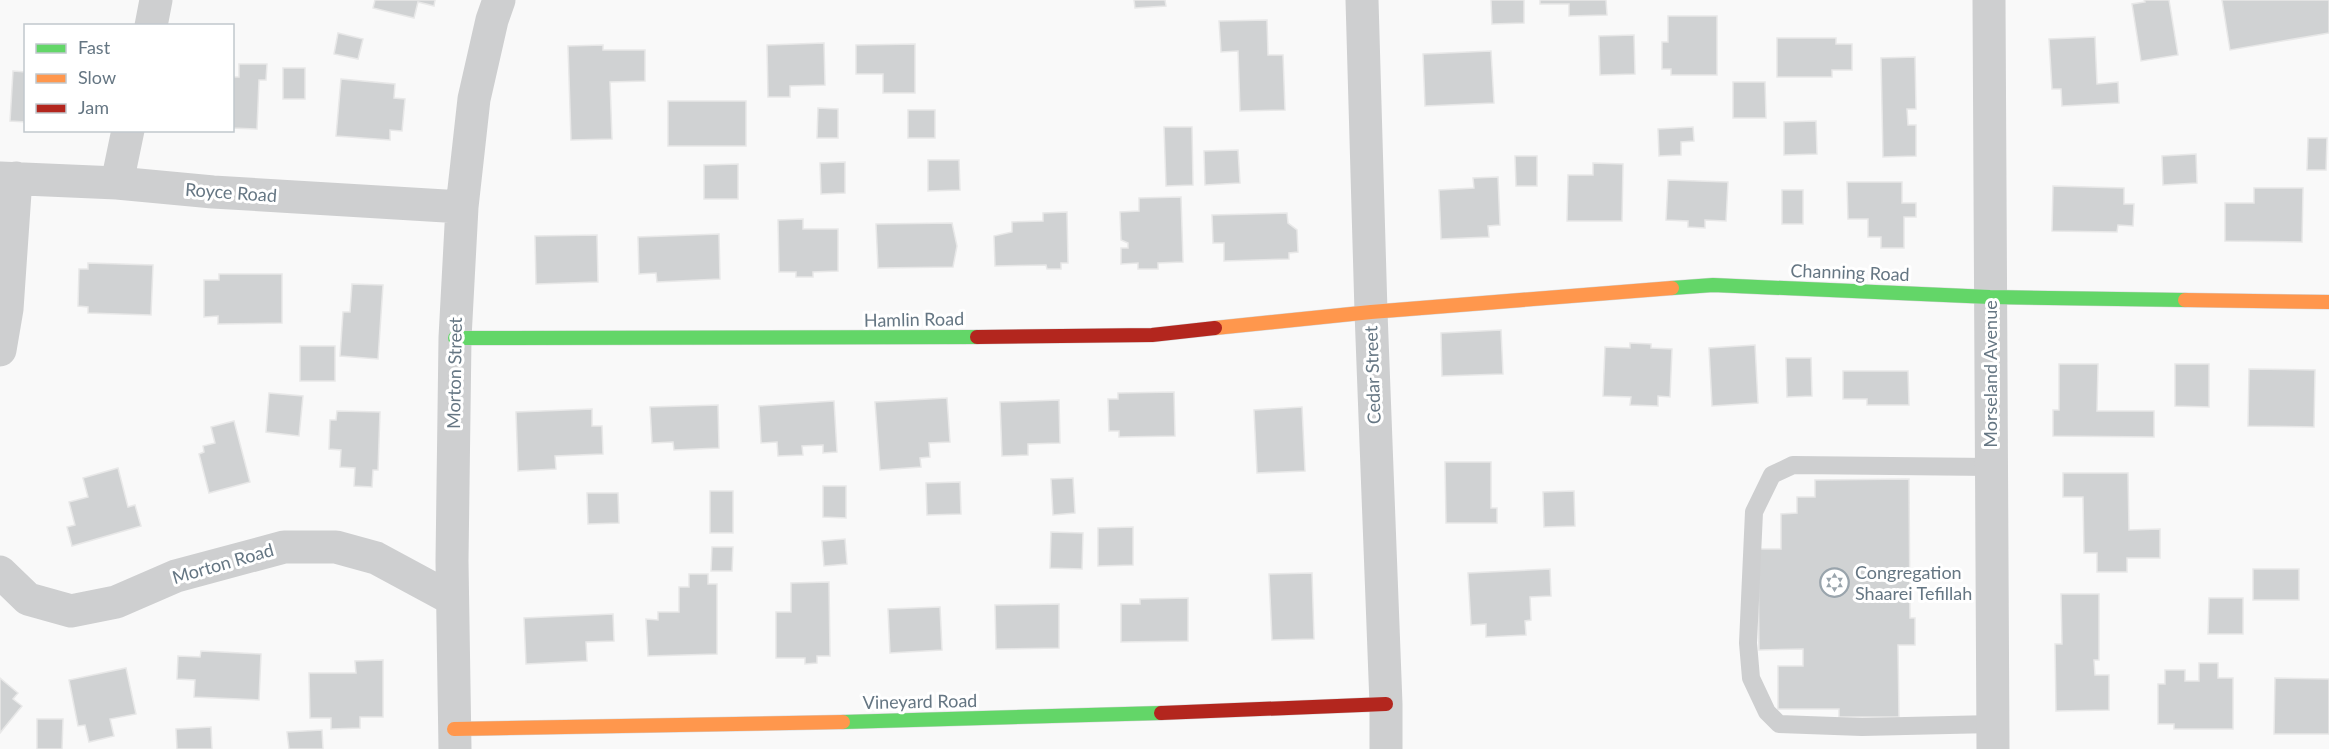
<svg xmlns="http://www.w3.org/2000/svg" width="2329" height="749" viewBox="0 0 2329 749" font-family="Lato,sans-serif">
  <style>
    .building { fill: #d0d2d3; stroke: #e8e8e8; stroke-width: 1.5 }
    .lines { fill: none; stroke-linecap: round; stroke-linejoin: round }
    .fast-casing { stroke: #d5d6d7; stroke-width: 15 }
    .slow-casing { stroke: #d5d6d7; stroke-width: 15 }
    .jam-casing { stroke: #d5d6d7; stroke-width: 15 }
    .lane { stroke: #cecfd0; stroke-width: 18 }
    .street { stroke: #cecfd0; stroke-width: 33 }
    .fast { stroke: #63d668; stroke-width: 14 }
    .slow { stroke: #ff974d; stroke-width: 14 }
    .jam { stroke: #b3261e; stroke-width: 14 }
    .labels { text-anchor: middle; stroke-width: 6; stroke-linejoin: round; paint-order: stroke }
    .street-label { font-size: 18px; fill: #657683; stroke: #fff }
    .poi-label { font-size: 18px; fill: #657683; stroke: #fff; text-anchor: start }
  </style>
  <rect width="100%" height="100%" fill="#f9f9f9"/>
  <path class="building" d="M375 0H435L434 6 418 2 414 18 373 8Z
    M1134 0H1165L1166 6 1135 8Z
    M1491 0H1524V23L1492 24Z
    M1540 0H1606L1607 15 1569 16V4H1540Z
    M2144 0H2169L2178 55 2141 61 2132 4 2145 2Z
    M2222 0H2329V33L2230 50Z
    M1668 16H1717V75H1671V69H1662V42H1668Z
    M1267 20 1268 55H1283L1285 110 1240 111 1238 51 1221 52 1219 21Z
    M338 33 363 39 358 59 334 54Z
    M1634 35 1635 74 1600 75 1599 36Z
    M2095 37 2097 84 2118 82 2119 103 2062 106 2061 89H2052L2049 39Z
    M1777 38H1836V44H1852V70H1832V77H1777Z
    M824 43 825 85 790 86V97H768L767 45Z
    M915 44V93H883V74H856V45Z
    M603 45V50H645V81L610 82 612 139 571 140 568 46Z
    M1491 51 1494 103 1425 106 1423 54Z
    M1915 57 1916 109H1907L1908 125H1916V156L1883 157 1881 58Z
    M239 64H267L266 80H259L257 129 232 128V77H239Z
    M283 68H305V99H283Z
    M13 71 26 72V122L10 121Z
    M341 79 395 84 394 98 405 99 402 131 390 130V140L336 136Z
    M1733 82H1765L1766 118H1733Z
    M668 101H746V146H668Z
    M818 108 838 109V138H817Z
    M908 110H935V138H908Z
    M1816 121 1817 154 1784 155V122Z
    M1164 127H1192L1193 185 1166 186Z
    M1693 127 1694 141 1681 142V155L1659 156 1658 129Z
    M2308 138H2327L2326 170H2307Z
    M1238 150 1240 183 1205 185 1204 151Z
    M2196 154 2197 183 2163 185 2162 156Z
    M1515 156H1537V186H1516Z
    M928 160H959L960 190 928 191Z
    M845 162V193L821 194 820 163Z
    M1593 163 1623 164 1622 221H1567L1568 175H1593Z
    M738 164V199H704V165Z
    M1498 177 1500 225 1488 226 1489 237 1441 239 1439 190 1474 188 1473 178Z
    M1668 180 1728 182 1726 221 1705 220V228L1688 227V221L1666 220Z
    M1847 182H1902V203H1916V217H1904V248H1881V237H1868V219H1848Z
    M2053 186 2124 188V204H2134L2133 226 2118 225 2117 232 2052 231Z
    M2254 188H2303L2302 242 2225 241V203H2254Z
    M1782 190H1803V224H1782Z
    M1181 197 1183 262 1158 263V269H1138V263L1121 264V248H1128V243L1121 240 1120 212 1139 211V198Z
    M1067 212 1068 263H1061V269H1047L1046 265 995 266 994 236 1012 232V222L1043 221V213Z
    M1287 213 1288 223 1297 230 1298 252 1289 253V259L1224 261V243H1213L1212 215Z
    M803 219V229H838V271L813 272V277H796V272H779L778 220Z
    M952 223 957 246 953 267 878 268 876 224Z
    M719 234 720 279 657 282 656 273 639 274 638 237Z
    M597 235 598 282 536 284 535 236Z
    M88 263 153 265 151 315 88 313V307L78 306 79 269H88Z
    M219 274H282V323L218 324V316L204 317V280H219Z
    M352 284 383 285 378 359 340 356 343 312H350Z
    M1501 330 1503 374 1442 376 1441 333Z
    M1630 343 1651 344V348L1672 349 1670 397 1658 396V406L1630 405 1631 397 1603 396 1605 347 1630 348Z
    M1755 345 1758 403 1712 406 1709 348Z
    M300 346H335V381H300Z
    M1786 358H1811L1812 396 1787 397Z
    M2059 364H2098L2097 411H2154V437L2053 436V410H2059Z
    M2175 364H2209V407L2175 406Z
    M2249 369 2315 370 2314 427 2248 426Z
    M1843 371H1908L1909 405H1867V399H1843Z
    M1174 392 1175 436 1119 437V431H1109L1108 399H1118V393Z
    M269 393 303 396 299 436 266 432Z
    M947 398 950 442 929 443 930 457 920 458 921 467 880 470 875 402Z
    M1059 400 1060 443 1028 444V455L1002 456 1000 402Z
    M834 401 837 452 823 453V445L802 446 803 455 778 456 777 442 761 443 759 406Z
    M718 405 719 448 674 450 673 442 652 443 650 407Z
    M1302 407 1305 471 1257 473 1254 410Z
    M592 409V426H602L603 454 555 456 556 469 518 471 516 412Z
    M337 411 380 412 378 470H373L372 487 354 486 355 468 340 467 341 450 329 449 330 420H336Z
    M234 421 250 482 209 493 199 454 204 452 203 446 215 443 211 427Z
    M1445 462H1491V508H1497V523H1446Z
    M118 468 128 507 135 505 141 526 72 546 67 527 75 525 69 502 88 497 83 478Z
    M2063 473H2128L2129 530 2160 529V558H2127V572H2097V553H2084L2083 497H2063Z
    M1073 478 1075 513 1053 515 1051 479Z
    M1909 479 1910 618H1915V645H1898L1899 717H1839V709H1778V666H1803V649L1759 650 1758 549H1781V514L1797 513V497H1815V480Z
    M960 482 961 514 927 515 926 483Z
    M823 486H846V518L823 517Z
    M710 491H733V533H710Z
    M1574 491 1575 526 1544 527 1543 492Z
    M587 493H618L619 523 588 524Z
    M1133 527V565L1098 566V528Z
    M1051 532 1083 533 1082 569 1050 568Z
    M845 539 847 564 824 566 822 541Z
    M712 547H733L732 571H711Z
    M1550 569 1551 596 1530 597 1531 620 1525 621 1526 635 1486 637V624L1471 625 1468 573Z
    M2253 569H2299V600H2253Z
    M1312 573 1314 639 1272 640 1269 574Z
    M689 574H708V584H717V654L648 656 646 619 658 620V612H679V587H689Z
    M829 582 830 656H817V663L805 664V658H776V612H791V583Z
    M2061 594H2099V660H2094L2095 675H2109V710L2056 711 2055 644H2062Z
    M1188 598V641L1121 642V604H1140V599Z
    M2209 598H2243V634H2208Z
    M1059 604V648L996 649 995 605Z
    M940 607 942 650 890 653 888 609Z
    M613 614 614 641 586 642 587 661 526 664 524 618Z
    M201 651 261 654 259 700 194 697 195 680 177 679 178 656 200 657Z
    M383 660V717H360V728L331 729V718H310L309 673H356L355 661Z
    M2199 663H2218V678H2233V729H2174V724H2158V684H2165V670H2185V681H2199Z
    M126 668 136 714 110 719 114 736 89 742 85 725 78 726 69 680Z
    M0 678 18 693 13 699 22 706 0 733Z
    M2275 678 2329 679V734H2274Z
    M37 719H63L62 749H37Z
    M211 727 212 749H177L176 729Z
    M322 730 323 749H289L287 732Z"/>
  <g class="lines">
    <defs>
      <path id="fast" d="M1672 288 1713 285 1990 297 2185 300
        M455 338 977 337
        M843 722 1161 713"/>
      <path id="slow" d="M2185 300 2329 302
        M1215 328 1371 312 1672 288
        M454 729 843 722"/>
      <path id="jam" d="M977 337 1152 335 1215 328
        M1161 713 1386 704"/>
    </defs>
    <use href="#fast" class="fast-casing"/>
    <use href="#slow" class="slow-casing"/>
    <use href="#jam" class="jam-casing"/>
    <path class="lane" d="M1991 467 1793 465 1772 475 1754 512 1748 643 1751 678 1767 712 1779 724 1862 727 1993 724"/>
    <path class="street" d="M1362 0 1371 312 1386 704V749
      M1989 0 1993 749
      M151 26 156 0
      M0 178 117 183 213 192 462 207
      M117 183 128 130
      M0 350 7 309 16 178
      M0 572 28 599 71 611 116 602 176 576 284 547H336L376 558 452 599
      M455 749 452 561 455 338 462 207 474 99 492 20 499 0"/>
    <use href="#fast" class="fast"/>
    <use href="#slow" class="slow"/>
    <use href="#jam" class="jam"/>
  </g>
  <defs>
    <symbol id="synagogue-ring" viewBox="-11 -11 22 22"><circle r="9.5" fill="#fff" stroke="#99a4ac" stroke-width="1.5"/><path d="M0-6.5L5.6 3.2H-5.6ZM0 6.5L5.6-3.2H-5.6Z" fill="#99a4ac"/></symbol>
  </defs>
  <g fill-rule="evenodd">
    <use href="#synagogue-ring" x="1818" y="566" width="33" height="33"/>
  </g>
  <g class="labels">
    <g class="street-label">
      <text transform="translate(231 193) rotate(4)" y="6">Royce Road</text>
      <text transform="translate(1850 273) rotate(2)" y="6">Channing Road</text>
      <text transform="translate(914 320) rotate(-1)" y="6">Hamlin Road</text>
      <text transform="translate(455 373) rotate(-89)" y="6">Morton Street</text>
      <text transform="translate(1991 374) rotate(-90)" y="6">Morseland Avenue</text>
      <text transform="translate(1373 375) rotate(-92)" y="6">Cedar Street</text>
      <text transform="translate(223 564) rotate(-16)" y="6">Morton Road</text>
      <text transform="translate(920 702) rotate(-1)" y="6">Vineyard Road</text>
    </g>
    <g class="poi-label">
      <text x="1855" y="579">Congregation<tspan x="1855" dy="21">Shaarei Tefillah</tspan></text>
    </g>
  </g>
  <rect x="24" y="24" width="210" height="108" fill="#ffffff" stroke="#c1c8cd" stroke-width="1.5"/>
  <rect x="36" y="44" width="30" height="9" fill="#63d668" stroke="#c1c8cd" stroke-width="1.5"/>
  <text x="78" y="54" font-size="18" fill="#657683">Fast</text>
  <rect x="36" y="74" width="30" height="9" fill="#ff974d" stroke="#c1c8cd" stroke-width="1.5"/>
  <text x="78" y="84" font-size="18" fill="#657683">Slow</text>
  <rect x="36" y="104" width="30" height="9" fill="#b3261e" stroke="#c1c8cd" stroke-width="1.5"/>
  <text x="78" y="114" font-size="18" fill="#657683">Jam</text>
</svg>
